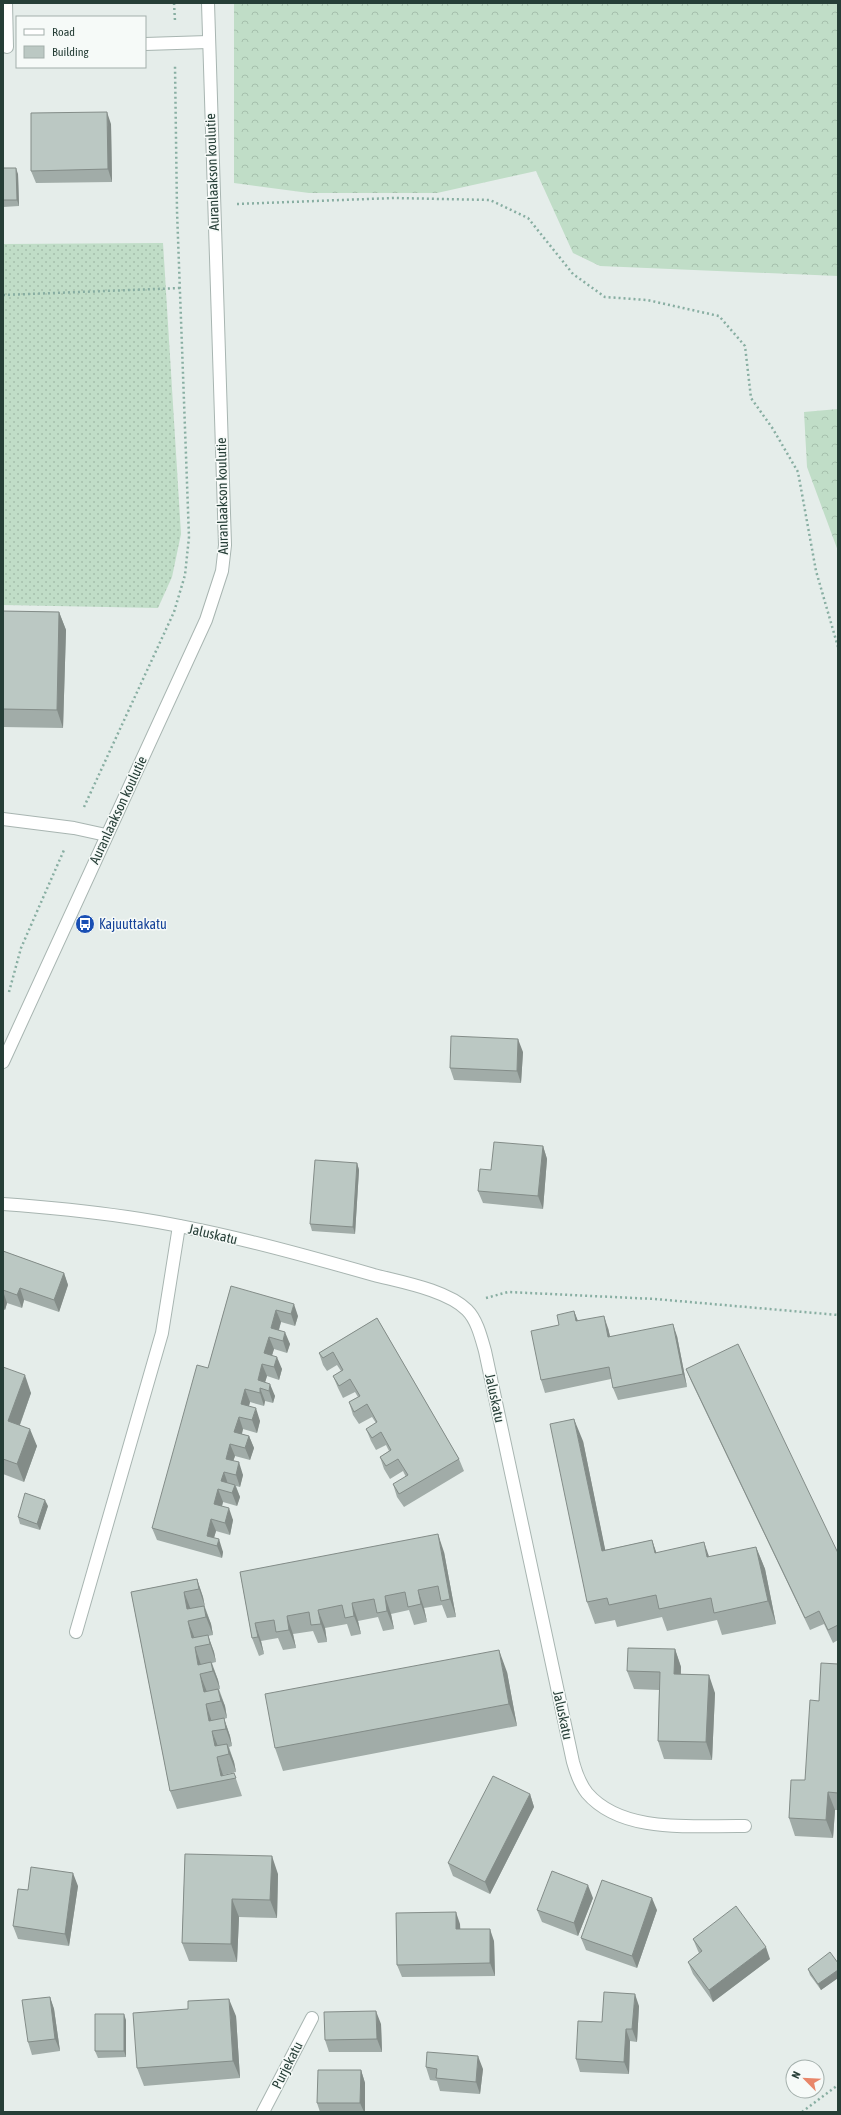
<svg xmlns="http://www.w3.org/2000/svg" width="841" height="2115" viewBox="0 0 841 2115" font-family="'Asap Condensed',sans-serif">
  <style>
    .grass { fill: url(#grass-dots) }
    .forest { fill: url(#forest-crowns) }
    .lines { fill: none; stroke-linecap: round; stroke-linejoin: round }
    .service-casing { stroke: #a8b5b1; stroke-width: 14 }
    .minor-casing { stroke: #a8b5b1; stroke-width: 14 }
    .tertiary-casing { stroke: #a8b5b1; stroke-width: 14 }
    .path { stroke: #88aea2; stroke-width: 2.5; stroke-dasharray: 2 3; stroke-linecap: butt }
    .service { stroke: #fff; stroke-width: 12 }
    .minor { stroke: #fff; stroke-width: 12 }
    .tertiary { stroke: #fff; stroke-width: 12 }
    .wall { fill: #a1aca8 }
    .shaded-wall { fill: #838c88 }
    .building { fill: #bbc8c3; stroke: #838c88 }
    .labels { text-anchor: middle; stroke-width: 3; stroke-linejoin: round; paint-order: stroke }
    .street-label { font-size: 14px; fill: #263e37; stroke: #f6faf8 }
    .transit-label { font-size: 14px; fill: #164399; stroke: #f6faf8; text-anchor: start }
  </style>
  <defs>
    <pattern id="grass-dots" width="8" height="8" patternUnits="userSpaceOnUse"><rect width="8" height="8" fill="#c0ddc7"/><path d="M2 2h.1M6 6h.1" fill="none" stroke="#a5bfac" stroke-width="1.8" stroke-linecap="round"/></pattern>
    <pattern id="forest-crowns" width="20" height="18" patternUnits="userSpaceOnUse"><rect width="20" height="18" fill="#c0ddc7"/><path d="M2 6a3 3 0 1 1 6 0M12 15a3 3 0 1 1 6 0" fill="none" stroke="#a5bfac"/></pattern>
  </defs>
  <rect width="100%" height="100%" fill="#e5edea"/>
  <path class="grass" d="M163 243 181 534 172 577 158 608 3 605V244Z"/>
  <path class="forest" d="M234 3H838V276L600 266 573 253 536 171 437 193H309L234 183Z
    M838 409V551L807 467 804 412Z"/>
  <g class="lines">
    <defs>
      <path id="service" d="M76 1632 162 1333 179 1226"/>
      <path id="minor" d="M6 3 7 47
        M145 44 208 42
        M3 819 74 828 106 835
        M3 1204C44 1207 86 1211 127 1217 210 1229 293 1252 374 1275 401 1282 447 1290 467 1310 477 1320 481 1337 485 1351L573 1762C576 1773 580 1784 587 1793 623 1835 696 1825 745 1826
        M263 2112 312 2018"/>
      <path id="tertiary" d="M3 1062 206 620 222 571 225 545 208 3"/>
    </defs>
    <use href="#service" class="service-casing"/>
    <use href="#minor" class="minor-casing"/>
    <use href="#tertiary" class="tertiary-casing"/>
    <path class="path" d="M174 3 175 21
      M237 204 394 198 490 200 528 218 573 274 605 297 647 300 719 316 745 346 751 398 773 429 798 472 816 571 838 647
      M3 295 181 288
      M84 807 174 612 185 575 189 537 177 211 175 66
      M9 992 21 948 64 850
      M486 1298 508 1292 655 1299 838 1315
      M802 2112 838 2085"/>
    <use href="#service" class="service"/>
    <use href="#minor" class="minor"/>
    <use href="#tertiary" class="tertiary"/>
  </g>
  <path class="wall" d="M111 124 112 182 36 183 31 171Z
    M3 168 18 174 19 206 3 207Z
    M3 611 59 612 66 630 63 728 3 727Z
    M523 1052 521 1083 454 1080 450 1068Z
    M543 1146 547 1159 543 1209 483 1203 478 1191 491 1170Z
    M357 1163 359 1170 355 1234 312 1231 310 1224Z
    M3 1251 64 1273 68 1285 59 1312 24 1300 22 1308 7 1303 5 1310 3 1309Z
    M231 1286 298 1316 295 1326 281 1322 279 1330 290 1344 287 1353 274 1349 272 1355 282 1369 279 1380 267 1376 265 1382 275 1396 273 1403 265 1401 264 1406 250 1402 249 1406 260 1421 257 1433 243 1429 242 1434 249 1436 254 1448 250 1460 235 1456 233 1461 243 1475 240 1487 236 1486 240 1497 237 1506 223 1502 222 1506 233 1520 230 1535 216 1531 214 1538 223 1552 222 1558 157 1540 152 1528 208 1368Z
    M574 1311 578 1321 608 1328 610 1336H677L687 1387 618 1400 613 1388 611 1379 545 1393 541 1380 559 1325Z
    M377 1318 459 1459 464 1471 404 1507 397 1497 393 1484 406 1477 403 1471 390 1479 384 1469 380 1457 389 1451 386 1445 376 1450 371 1441 366 1429 376 1423 372 1417 359 1424 353 1415 349 1402 358 1397 355 1392 343 1398 338 1388 333 1376 341 1371 337 1365 327 1371 323 1365 319 1353Z
    M3 1367 31 1393 20 1425 37 1446 24 1482 3 1474Z
    M686 1369 838 1553V1640L833 1643 824 1624 810 1630 691 1381Z
    M583 1441 605 1550 652 1540 656 1553 709 1557 756 1547 765 1569 776 1624 722 1635 717 1620 667 1631 662 1617 617 1627 615 1620 595 1624 587 1602Z
    M48 1506 40 1530 20 1524 18 1517Z
    M444 1552 456 1617 447 1618 442 1605 424 1608 427 1622 414 1625 409 1610 391 1614 394 1629 383 1631 378 1617 358 1621 361 1634 351 1636 347 1624 325 1628 327 1642 318 1643 313 1631 293 1634 296 1648 283 1650 278 1638 261 1641 264 1654 259 1656 252 1638 240 1572Z
    M197 1579 203 1597 205 1607 211 1624 213 1635 208 1636 214 1652 216 1662 212 1663 218 1680 220 1689H219L225 1706 227 1718 224 1719 230 1736 232 1746 229 1747 234 1762 236 1772 223 1775V1776L234 1773 242 1796 177 1809 170 1791 131 1592Z
    M675 1649 681 1667V1674L715 1693 712 1760 664 1759 658 1741 659 1690 634 1689 627 1671Z
    M838 1664V1810H835L833 1838 795 1836 789 1818 805 1780 819 1701Z
    M507 1672 517 1726 283 1771 275 1748Z
    M530 1794 534 1807 490 1894 453 1876 448 1863Z
    M185 1854 278 1874 277 1918 239 1917 237 1962 189 1961 182 1943Z
    M78 1886 69 1946 18 1939 13 1926 28 1890Z
    M593 1898 578 1936 542 1922 537 1910Z
    M657 1910 637 1968 586 1950 581 1938Z
    M460 1924V1929L494 1941 495 1976 402 1977 397 1965Z
    M693 1939 770 1959 713 2002 693 1974 688 1962 699 1953 698 1951Z
    M838 1963V1978L821 1990 810 1975 808 1969Z
    M50 1997 54 2009 60 2051 32 2055 28 2042Z
    M639 2006 637 2042 630 2041 629 2074 580 2072 576 2059 602 2022Z
    M236 2016 240 2078 144 2086 137 2068Z
    M126 2020V2057L98 2058 95 2051Z
    M381 2024 382 2052H329L325 2040Z
    M426 2067 483 2069 480 2094 440 2091 437 2081 430 2080Z
    M361 2070 365 2083V2112H320L317 2103Z"/>
  <path class="shaded-wall" d="M107 112 111 124 112 182 108 169Z
    M16 168 18 174 19 206 17 200Z
    M59 612 66 630 63 728 57 710Z
    M518 1039 523 1052 521 1083 517 1071Z
    M543 1146 547 1159 543 1209 538 1196Z
    M357 1163 359 1170 355 1234 353 1227Z
    M64 1273 68 1285 59 1312 54 1300Z
    M20 1288 24 1300 22 1308 17 1295Z
    M3 1291 7 1303 5 1310 3 1305Z
    M294 1304 298 1316 295 1326 291 1314Z
    M276 1310 281 1322 276 1339 271 1328Z
    M574 1311 579 1324 576 1321Z
    M604 1316 608 1328 613 1349 608 1337Z
    M673 1324 677 1336 687 1387 683 1374Z
    M285 1332 290 1344 287 1353 283 1341Z
    M269 1337 274 1349 269 1365 264 1353Z
    M277 1357 282 1369 279 1380 274 1367Z
    M262 1364 267 1376 263 1389 258 1380Z
    M25 1375 31 1393 15 1438 8 1421Z
    M270 1384 275 1396 273 1403 269 1391Z
    M260 1388 265 1401 264 1406 260 1393Z
    M245 1389 250 1402 246 1416 241 1404Z
    M256 1408 260 1421 257 1433 252 1420Z
    M239 1417 243 1429 239 1444 234 1432Z
    M574 1419 583 1441 610 1573 602 1551Z
    M30 1429 37 1446 24 1482 17 1464Z
    M249 1436 254 1448 250 1460 245 1448Z
    M230 1444 235 1456 230 1471 226 1459Z
    M239 1462 243 1475 240 1487 236 1475Z
    M224 1472 228 1484 221 1481Z
    M235 1485 240 1497 237 1506 232 1493Z
    M218 1489 223 1502 219 1516 214 1504Z
    M45 1500 48 1506 40 1530 37 1524Z
    M229 1508 233 1520 230 1535 225 1523Z
    M211 1519 216 1531 212 1544 207 1536Z
    M438 1534 444 1552 456 1617 450 1599Z
    M219 1539 223 1552 222 1558 217 1546Z
    M652 1540 660 1563 655 1553Z
    M704 1542 712 1565 707 1557Z
    M756 1547 765 1569 776 1624 768 1601Z
    M197 1579 203 1597 205 1607 199 1589Z
    M418 1590 424 1608 427 1622 421 1604Z
    M184 1592 191 1610 187 1609Z
    M385 1596 391 1614 394 1629 387 1611Z
    M352 1603 358 1621 361 1634 354 1616Z
    M204 1606 211 1624 213 1635 206 1617Z
    M318 1610 325 1628 327 1642 321 1624Z
    M287 1616 293 1634 296 1648 289 1630Z
    M188 1621 195 1639 192 1638Z
    M255 1623 261 1641 264 1654 258 1637Z
    M208 1635 214 1652 216 1662 210 1644Z
    M195 1647 201 1665H198Z
    M675 1649 681 1667 680 1692 674 1674Z
    M499 1650 507 1672 517 1726 509 1704Z
    M211 1662 218 1680 220 1689 213 1671Z
    M200 1674 207 1692H204Z
    M709 1675 715 1693 712 1760 706 1742Z
    M218 1689 225 1706 227 1718 221 1701Z
    M206 1704 212 1722 209 1721Z
    M224 1718 230 1736 232 1746 226 1729Z
    M212 1731 219 1749 215 1746Z
    M227 1744 234 1762 236 1772 229 1754Z
    M217 1757 223 1775 224 1780 221 1776Z
    M828 1792 835 1810 833 1838 826 1820Z
    M530 1794 534 1807 490 1894 485 1882Z
    M272 1856 278 1874 277 1918 270 1900Z
    M73 1873 78 1886 69 1946 65 1934Z
    M588 1885 593 1898 578 1936 574 1923Z
    M652 1898 657 1910 637 1968 632 1956Z
    M232 1899 239 1917 237 1962 231 1944Z
    M456 1912 460 1924 461 1941 456 1929Z
    M490 1929 494 1941 495 1976 490 1963Z
    M766 1947 770 1959 713 2002 709 1990Z
    M838 1970V1978L821 1990 818 1984Z
    M635 1994 639 2006 637 2042 632 2029Z
    M50 1997 54 2009 60 2051 55 2039Z
    M229 1999 236 2016 240 2078 233 2061Z
    M376 2011 381 2024 382 2052 377 2039Z
    M124 2014 126 2020V2057L124 2051Z
    M626 2029 630 2041 629 2074 624 2062Z
    M478 2056 483 2069 480 2094 476 2082Z
    M361 2070 365 2083V2112H364L360 2103Z"/>
  <path class="building" d="M107 112 108 169 31 171V113Z
    M3 168H16L17 200H3Z
    M3 611 59 612 57 710 3 709Z
    M451 1036 518 1039 517 1071 450 1068Z
    M494 1142 543 1146 538 1196 478 1191 480 1169 491 1170Z
    M315 1160 357 1163 353 1227 310 1224Z
    M3 1251 64 1273 54 1300 20 1288 17 1295 3 1290Z
    M231 1286 294 1304 291 1314 276 1310 271 1328 285 1332 283 1341 269 1337 264 1353 277 1357 274 1367 262 1364 258 1380 270 1384 269 1391 260 1388V1393L245 1389 241 1404 256 1408 252 1420 239 1417 234 1432 249 1436 245 1448 230 1444 226 1459 239 1462 236 1475 224 1472 221 1481 235 1485 232 1493 218 1489 214 1504 229 1508 225 1523 211 1519 207 1536 219 1539 217 1546 152 1528 197 1365 208 1368Z
    M574 1311 576 1321 604 1316 608 1337 673 1324 683 1374 613 1388 609 1367 541 1380 531 1331 559 1325 557 1315Z
    M377 1318 459 1459 399 1494 393 1484 408 1475 398 1459 386 1466 380 1457 391 1450 381 1432 372 1438 366 1429 377 1422 367 1404 354 1412 349 1402 360 1396 350 1379 339 1386 333 1376 343 1370 333 1352 323 1358 319 1353Z
    M738 1344 838 1553V1625L828 1630 819 1611 805 1618 686 1369Z
    M3 1367 25 1375 8 1421 30 1429 17 1464 3 1459Z
    M574 1419 602 1551 652 1540 655 1553 704 1542 707 1557 756 1547 768 1601 714 1613 711 1598 659 1609 656 1595 609 1605 607 1598 587 1602 550 1424Z
    M25 1493 45 1500 37 1524 18 1517Z
    M438 1534 450 1599 441 1601 438 1586 418 1590 421 1604 408 1607 405 1592 385 1596 387 1611 377 1613 374 1599 352 1603 354 1616 345 1618 342 1605 318 1610 321 1624 311 1625 309 1612 287 1616 289 1630 276 1632 274 1620 255 1623 258 1637 252 1638 240 1572Z
    M197 1579 199 1589 184 1592 187 1609 204 1606 206 1617 188 1621 192 1638 208 1635 210 1644 195 1647 198 1665 211 1662 213 1671 200 1674 204 1692 218 1689 221 1701 206 1704 209 1721 224 1718 226 1729 212 1731 215 1746 227 1744 229 1754 217 1757 221 1776 234 1773 236 1778 170 1791 131 1592Z
    M628 1648 675 1649 674 1674 709 1675 706 1742 658 1741 660 1672 627 1671Z
    M499 1650 509 1704 275 1748 265 1694Z
    M821 1663 838 1664V1793L828 1792 826 1820 789 1818 791 1780H805L810 1700 819 1701Z
    M493 1776 530 1794 485 1882 448 1863Z
    M185 1854 272 1856 270 1900 232 1899 231 1944 182 1943Z
    M31 1867 73 1873 65 1934 13 1926 18 1889 28 1890Z
    M552 1871 588 1885 574 1923 537 1910Z
    M602 1880 652 1898 632 1956 581 1938Z
    M736 1906 766 1947 709 1990 688 1962 702 1951 693 1939Z
    M456 1912V1929H490V1963L397 1965 396 1913Z
    M830 1952 838 1963V1970L818 1984 808 1969Z
    M604 1992 635 1994 632 2029H626L624 2062 576 2059 578 2021 602 2022Z
    M50 1997 55 2039 28 2042 22 2000Z
    M229 1999 233 2061 137 2068 133 2013 188 2009V2001Z
    M376 2011 377 2039 325 2040 324 2012Z
    M95 2014H124V2051H95Z
    M427 2052 478 2056 476 2082 436 2078 437 2069 426 2067Z
    M318 2070H361L360 2103H317Z"/>
  <defs>
    <symbol id="bus-disc" viewBox="-11 -11 22 22"><circle r="9.5" fill="#1a4fb4" stroke="#f6faf8"/><path d="M-5-6H5V4H4V6H2V4H-2V6H-4V4H-5ZM-3.5-4V0h7V-4ZM-3.5 1.2v1.5H-2V1.2ZM2 1.2v1.5H3.5V1.2Z" fill="#fff"/></symbol>
  </defs>
  <g fill-rule="evenodd">
    <use href="#bus-disc" x="74" y="913" width="22" height="22"/>
  </g>
  <g class="labels">
    <g class="street-label">
      <text transform="translate(212 172) rotate(-92)" y="5">Auranlaakson koulutie</text>
      <text transform="translate(222 496) rotate(-91)" y="5">Auranlaakson koulutie</text>
      <text transform="translate(118 810) rotate(-65)" y="5">Auranlaakson koulutie</text>
      <text transform="translate(213 1234) rotate(13)" y="5">Jaluskatu</text>
      <text transform="translate(495 1398) rotate(78)" y="5">Jaluskatu</text>
      <text transform="translate(563 1715) rotate(78)" y="5">Jaluskatu</text>
      <text transform="translate(287 2065) rotate(-63)" y="5">Purjekatu</text>
    </g>
    <g class="transit-label">
      <text x="99" y="929">Kajuuttakatu</text>
    </g>
  </g>
  <rect width="841" height="2115" fill="none" stroke="#263e37" stroke-width="8"/>
  <rect x="16" y="16" width="130" height="52" fill="#f6faf8" stroke="#a3afab"/>
  <rect x="24" y="29" width="20" height="6" fill="#ffffff" stroke="#a3afab"/>
  <text x="52" y="36" font-size="12" fill="#263e37">Road</text>
  <rect x="24" y="46" width="20" height="12" fill="#bbc8c3" stroke="#a3afab"/>
  <text x="52" y="56" font-size="12" fill="#263e37">Building</text>
  <g transform="translate(805 2079) rotate(294)"><circle r="19" fill="#f6faf8" stroke="#a3afab"/>
  <path d="M0-3L7 15L0 10L-7 15Z" fill="#e88669"/>
  <text y="-6" font-size="11" font-weight="bold" text-anchor="middle" fill="#263e37">N</text>
  </g>
</svg>
